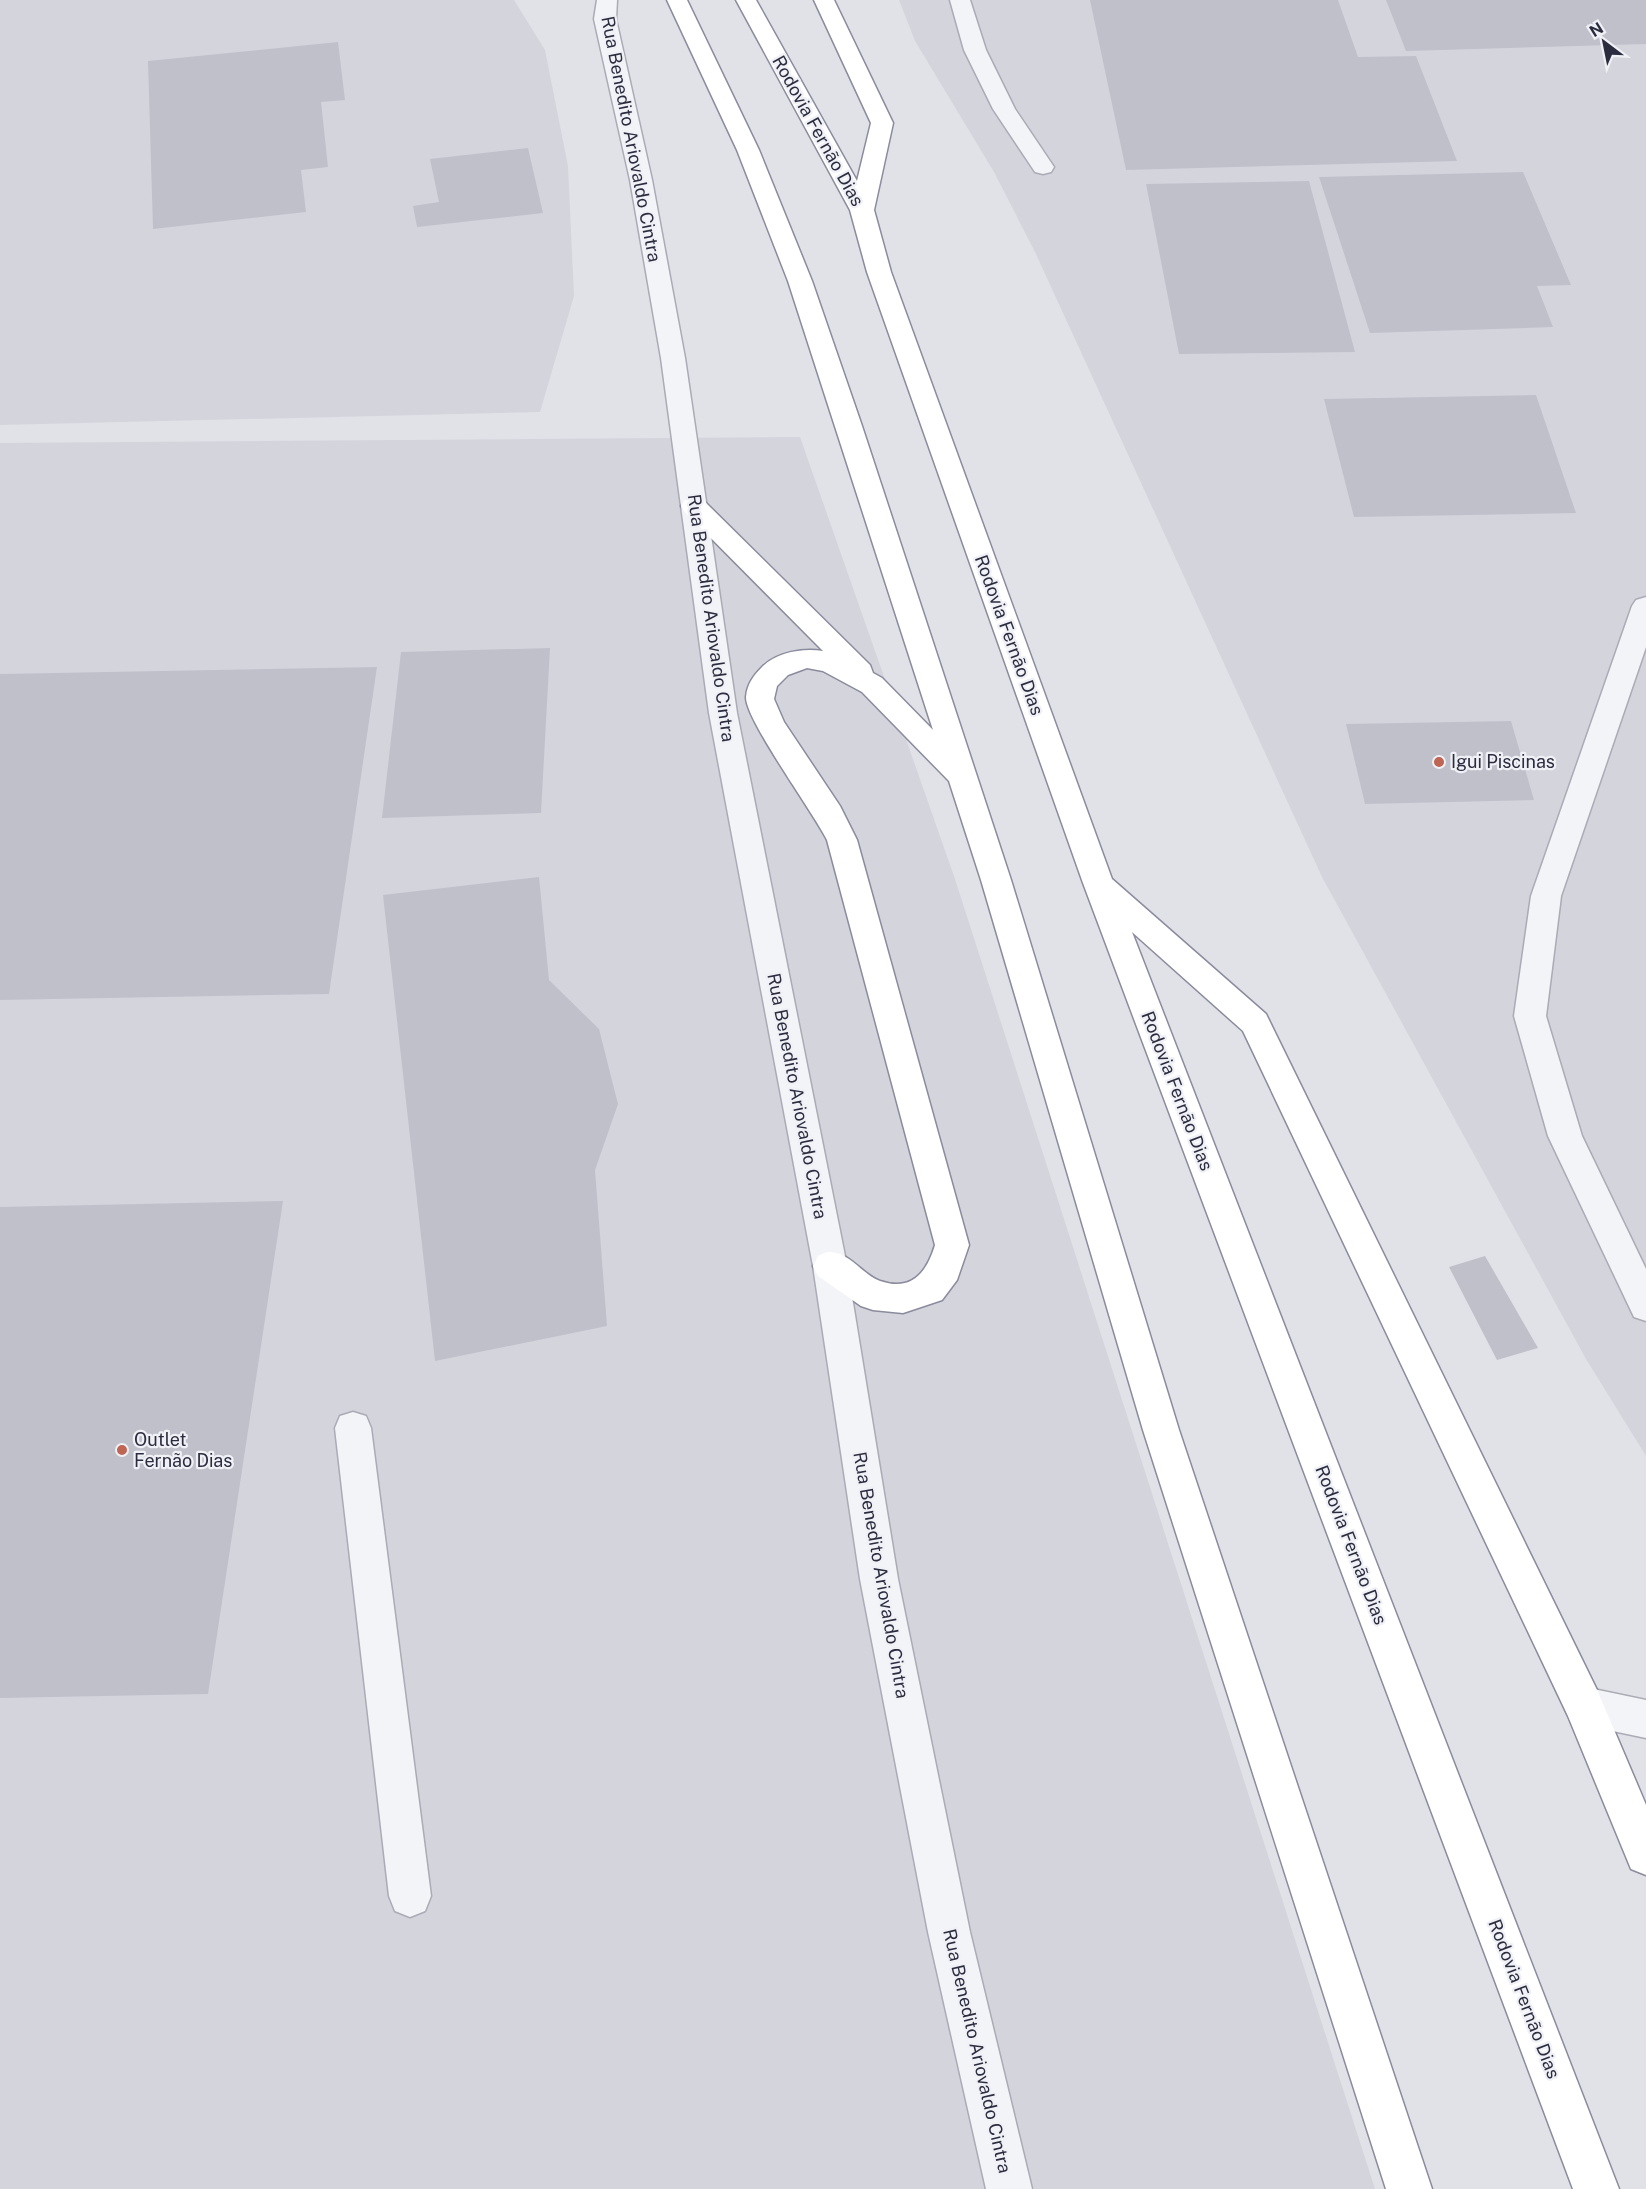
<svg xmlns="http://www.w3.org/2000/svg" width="1646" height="2189" viewBox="0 0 1646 2189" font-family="'Public Sans',sans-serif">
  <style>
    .built { fill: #d4d4dd }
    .building { fill: #bfc0ca }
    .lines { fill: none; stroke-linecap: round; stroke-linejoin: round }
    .minor-casing { stroke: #aaabb5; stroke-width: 3 }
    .highway-casing { stroke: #8a8c9d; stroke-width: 3 }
    .minor { fill: #f3f4f7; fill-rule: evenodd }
    .highway { fill: #fff; fill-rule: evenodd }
    .poi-dot { fill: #bf6554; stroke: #f0f1f6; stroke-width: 2 }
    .labels { text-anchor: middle; stroke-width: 4.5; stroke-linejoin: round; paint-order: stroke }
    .street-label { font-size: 18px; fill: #2b2c3e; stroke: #f0f1f6 }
    .poi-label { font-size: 18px; fill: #2b2c3e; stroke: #f0f1f6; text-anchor: start }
  </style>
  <rect width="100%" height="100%" fill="#e1e2e8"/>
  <path class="built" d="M0 0H514L545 50 568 166 574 296 540 412 0 425Z
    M899 0H1646V1456L1586 1359 1322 877 1035 252 994 172 915 41Z
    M800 437 955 879 1375 2189H0V443Z"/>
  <path class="building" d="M1090 0H1338L1358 57 1416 56 1457 161 1126 170Z
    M1386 0H1646V44L1406 51Z
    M338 42 345 100 321 102 328 167 301 170 306 212 153 229 148 61Z
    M528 148 543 213 417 227 413 206 439 202 430 159Z
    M1523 172 1571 285 1537 286 1553 327 1370 333 1319 177Z
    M1309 181 1355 352 1179 354 1146 184Z
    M1536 395 1576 513 1354 517 1324 399Z
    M550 648 541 813 382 818 401 652Z
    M377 667 329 994 0 1000V674Z
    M1511 721 1534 800 1365 804 1346 724Z
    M539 877 549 980 599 1029 618 1104 595 1170 607 1326 435 1361 383 895Z
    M283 1201 208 1694 0 1698V1207Z
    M1485 1256 1538 1348 1497 1360 1449 1267Z"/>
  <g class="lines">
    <defs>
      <path id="minor" d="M597 0H617L616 19 652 180 685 358 737 713 847 1266 898 1579 970 1932 1032 2189H986L928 1932 860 1579 813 1266 709 713 661 358 630 180 594 19Z
        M950 0H970L986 50 1015 109 1054 167 1051 172 1043 174 1035 172 993 109 964 50Z
        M1646 597V647L1561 896 1546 1016 1582 1136 1646 1269V1321L1634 1317 1548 1136 1514 1016 1531 896 1632 606 1636 600Z
        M353 1412 366 1416 371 1428 431 1896 425 1911 410 1917 395 1911 389 1896 335 1428 340 1416Z
        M1584 1687 1646 1700V1738L1584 1725 1570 1720 1564 1706 1570 1692Z"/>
      <path id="highway" d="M667 0H687L759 150 812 281 862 426 1011 880 1179 1430 1432 2189H1386L1143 1430 981 880 949 781 862 692 823 671 807 668 788 675 777 686 774 699 784 722 840 806 857 840 969 1245 957 1280 942 1300 903 1313 873 1310 861 1306 818 1276 813 1266 818 1256C822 1254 827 1251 831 1252 850 1253 863 1275 880 1281 912 1292 927 1272 935 1245L827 840C813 812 745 719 746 697 747 684 754 675 763 666 778 652 803 648 823 651L685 512 681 506 685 500 694 498 703 500 870 665 873 673 882 678 933 730 788 281 737 150Z
        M736 0H756L857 181 871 123 814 0H834L893 123 874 210 891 272 1112 879 1266 1014 1598 1692 1646 1805V1875L1631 1869 1568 1716 1243 1031 1132 932 1619 2189H1573L1083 883 867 272 850 210Z"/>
    </defs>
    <use href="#minor" class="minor-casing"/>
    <use href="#highway" class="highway-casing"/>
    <use href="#minor" class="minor"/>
    <use href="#highway" class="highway"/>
  </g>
  <g class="poi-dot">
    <circle cx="1439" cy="762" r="6"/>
    <circle cx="122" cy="1450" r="6"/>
  </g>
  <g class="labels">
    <g class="street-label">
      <text transform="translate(818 131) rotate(61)" y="6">Rodovia Fernão Dias</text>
      <text transform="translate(631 139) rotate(79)" y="6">Rua Benedito Ariovaldo Cintra</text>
      <text transform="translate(711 618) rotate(82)" y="6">Rua Benedito Ariovaldo Cintra</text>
      <text transform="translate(1009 635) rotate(70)" y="6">Rodovia Fernão Dias</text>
      <text transform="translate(1177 1091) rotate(69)" y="6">Rodovia Fernão Dias</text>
      <text transform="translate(797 1096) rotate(79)" y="6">Rua Benedito Ariovaldo Cintra</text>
      <text transform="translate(1351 1545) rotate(69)" y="6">Rodovia Fernão Dias</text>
      <text transform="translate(881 1575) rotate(80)" y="6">Rua Benedito Ariovaldo Cintra</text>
      <text transform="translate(1524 1999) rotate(69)" y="6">Rodovia Fernão Dias</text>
      <text transform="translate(977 2051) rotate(77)" y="6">Rua Benedito Ariovaldo Cintra</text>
    </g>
    <g class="poi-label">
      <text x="1451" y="768">Igui Piscinas</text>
      <text x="134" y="1446">Outlet<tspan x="134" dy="21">Fernão Dias</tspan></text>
    </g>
  </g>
  <g transform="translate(1604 42) rotate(328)" stroke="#f0f1f6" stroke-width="4.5" paint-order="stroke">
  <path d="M0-4.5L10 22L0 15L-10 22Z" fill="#2b2c3e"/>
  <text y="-9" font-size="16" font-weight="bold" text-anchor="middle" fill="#2b2c3e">N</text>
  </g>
</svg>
